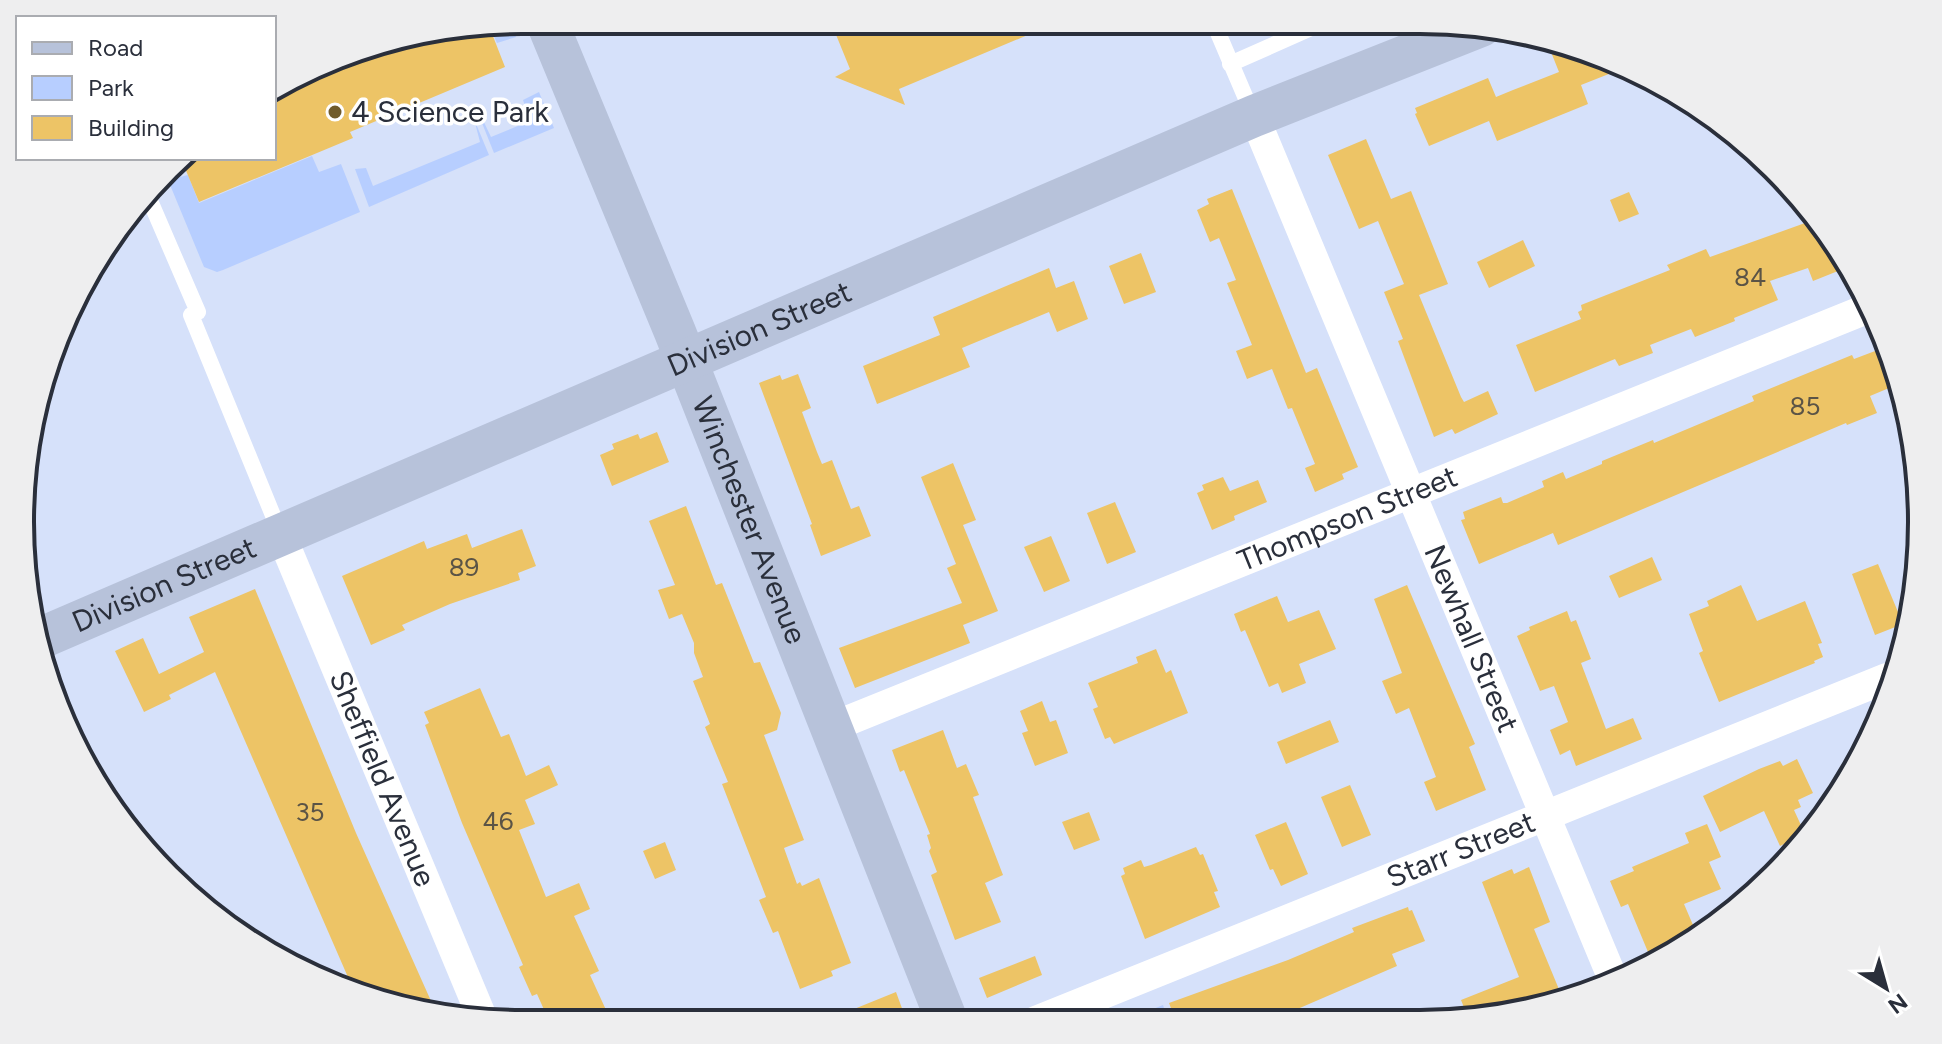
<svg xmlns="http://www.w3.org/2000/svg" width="1942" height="1044" viewBox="0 0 1942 1044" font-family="Figtree,sans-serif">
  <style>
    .green { fill: #b7ceff }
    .building { fill: #edc466 }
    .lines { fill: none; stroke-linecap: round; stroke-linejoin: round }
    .lane { stroke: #fff; stroke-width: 16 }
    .street { stroke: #fff; stroke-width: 30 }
    .secondary { stroke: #b7c2da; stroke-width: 42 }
    .poi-dot { fill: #705b2b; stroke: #fff; stroke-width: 3 }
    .labels { text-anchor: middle; stroke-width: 7; stroke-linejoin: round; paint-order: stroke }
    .number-label { font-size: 26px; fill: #5b5446 }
    .poi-label { font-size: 30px; fill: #2a2f3b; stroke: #fff; text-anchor: start }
    .street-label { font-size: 30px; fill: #2a2f3b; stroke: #fff }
    .rim { fill: none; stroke: #2a2f3b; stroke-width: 4 }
  </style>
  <rect width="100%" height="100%" fill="#d6e1fa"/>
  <path class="green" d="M510 22 516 37 497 43 489 25Z
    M539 92 554 128 494 153 480 118 481 116 491 137 530 121 523 100Z
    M474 119 489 155 369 207 355 169 366 168 373 186 480 142Z
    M312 156 319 172 341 164 360 212 223 270 217 272 204 267 168 180 188 175 199 203Z
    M1163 1005 1168 1021H1124Z"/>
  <path class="building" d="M830 20 1061 21 899 89 905 105 835 77 850 69Z
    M489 26 505 67 350 132 353 138 199 202 182 161 184 158H274V93L321 68 379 44Z
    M1567 45 1624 68 1581 85 1588 104 1497 141 1489 121 1429 146 1415 114 1417 113 1415 108 1488 78 1496 97 1513 90 1559 72 1551 52Z
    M1366 139 1391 199 1411 191 1448 284 1419 295 1461 397 1464 402 1488 391 1498 414 1455 434 1452 429 1434 437 1398 341 1403 339 1384 292 1404 284 1378 221 1359 229 1328 155Z
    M1232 189 1306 373 1317 368 1358 467 1342 474 1344 479 1315 492 1305 468 1315 464 1292 408 1288 409 1272 369 1247 379 1236 351 1252 345 1227 283 1236 280 1219 238 1210 242 1197 210 1209 204 1207 199Z
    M1629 192 1639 214 1619 222 1610 200Z
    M1819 218 1838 271 1813 281 1808 268 1770 281 1778 300 1734 318 1735 321 1695 337 1691 329 1650 345 1653 353 1619 366 1615 359 1535 392 1516 345 1581 319 1578 312 1582 310 1581 305 1670 270 1667 265 1706 249 1710 257Z
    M1523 240 1535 266 1489 288 1477 262Z
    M1141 253 1156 292 1124 304 1109 266Z
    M1049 268 1056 288 1074 281 1088 319 1057 332 1049 312 962 348 970 367 877 404 863 366 940 335 933 317Z
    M1883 348 1901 383 1870 396 1877 413 1847 425 1846 423 1558 545 1553 533 1479 564 1461 520 1465 519 1463 512 1501 497 1503 503H1507L1544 487 1542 481 1563 472 1566 479 1602 464V461L1653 440 1654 443 1754 401 1752 396 1852 355 1854 359Z
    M798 374 811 408 802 412 817 452 822 464 832 460 851 509 859 506 871 536 821 556 810 525 812 524 759 383 780 375 782 380Z
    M657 432 669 462 612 486 600 455 614 449 612 444 638 434 640 439Z
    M953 463 976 520 963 525 998 611 963 625 970 643 855 688 839 648 962 603 947 568 956 564 921 477Z
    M1223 477 1230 491 1258 480 1267 502 1234 516 1235 520 1212 530 1197 493 1204 490 1202 485Z
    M1115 502 1136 552 1107 564 1087 513Z
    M686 506 716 585 722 583 754 663 760 662 781 713 777 730 764 735 804 840 784 848 797 884 800 882 802 886 819 878 851 963 831 971 833 976 800 989 778 931 773 933 759 900 766 897 722 784 728 782 705 727 710 724 693 681 703 677 694 653V643L682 614 669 619 658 590 675 585 649 521Z
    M522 529 536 566 518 573 520 580 450 604 402 625 405 630 371 645 342 576 424 541 427 549 467 534 472 548Z
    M1051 536 1070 581 1044 592 1024 547Z
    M1652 557 1662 580 1619 598 1609 576Z
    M1878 564 1903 624 1875 635 1852 574Z
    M1407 585 1475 744 1469 747 1486 790 1436 811 1424 782 1436 777 1409 708 1396 714 1382 681 1402 673 1374 599Z
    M1741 585 1757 621 1805 601 1822 643 1818 644 1823 657 1814 661 1815 663 1719 702 1699 653 1703 651 1689 614 1709 606 1707 601Z
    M255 589 356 833 431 1001 410 1010 392 1007 354 991 215 672 169 695 171 699 144 712 115 651 143 638 159 674 204 652 189 617Z
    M1277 596 1288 622 1319 610 1336 649 1299 664 1306 683 1282 693 1278 683 1269 687 1245 630 1241 632 1234 614Z
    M1567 611 1571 622 1576 620 1591 659 1581 663 1606 729 1633 718 1642 739 1576 766 1570 750 1560 755 1550 730 1568 722 1554 686 1540 691 1517 636 1530 630 1529 627Z
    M1156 649 1166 673 1171 670 1188 713 1114 744 1110 737 1105 739 1093 709 1098 707 1088 683 1138 663 1136 657Z
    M480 688 501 737 509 734 526 776 549 765 558 785 525 800 535 824 519 830 546 897 579 883 590 909 574 916 599 971 590 975 612 1023H550L537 994 532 996 519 967 523 965 462 823 425 725 429 723 424 712Z
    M1042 701 1050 722 1056 720 1068 753 1035 766 1022 733 1028 731 1020 711Z
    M1330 720 1339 742 1286 764 1277 742Z
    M943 730 957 768 966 764 979 795 973 797 1003 875 985 883 1001 922 955 940 931 875 937 872 929 851 931 848 927 835 930 834 904 770 900 772 892 750Z
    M1797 759 1813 793 1798 800 1801 807 1794 810 1805 834 1780 846 1764 811 1720 832 1703 796 1759 769 1780 761 1783 766Z
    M1350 785 1371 835 1342 847 1321 797Z
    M1089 812 1100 840 1074 850 1062 822Z
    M1286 822 1308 874 1281 886 1273 869 1270 870 1255 835Z
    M1707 824 1721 857 1709 862 1721 889 1684 904 1699 939 1653 964 1628 904 1621 907 1610 881 1634 871 1632 867 1689 843 1685 833Z
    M665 842 676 870 655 879 643 851Z
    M1196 847 1200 855 1203 854 1218 891 1214 892 1220 907 1145 939 1121 876 1125 874 1123 868 1141 860 1144 867 1151 865Z
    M1529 867 1550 922 1534 929 1563 999 1485 1020H1469L1461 1000 1519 977 1482 882 1512 869 1514 874Z
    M1408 907 1409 911 1412 910 1425 941 1392 954 1397 966 1272 1020 1176 1021 1169 1003 1288 960 1354 932 1352 928Z
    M1035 956 1042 975 987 998 979 978Z
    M896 992 907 1022H827V1020Z"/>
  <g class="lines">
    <path class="lane" d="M1213 21 1253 115
      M1230 64 1327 21
      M148 196 198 312
      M191 315 281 535"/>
    <g class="street">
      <path id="s1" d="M1254 116 1615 984"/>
      <path id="s2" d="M281 535 484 1022"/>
      <path id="s3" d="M832 727 1864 310"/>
      <path id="s4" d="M1036 1021 1887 678"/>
    </g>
    <g class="secondary">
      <path id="s5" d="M546 20 675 332 947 1021"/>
      <path id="s6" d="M41 638 1254 116 1481 26"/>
    </g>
  </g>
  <circle class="poi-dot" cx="335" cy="112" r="8"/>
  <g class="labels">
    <g class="number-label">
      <text x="1750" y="286">84</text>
      <text x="1805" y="415">85</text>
      <text x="464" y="576">89</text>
      <text x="310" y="821">35</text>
      <text x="498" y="830">46</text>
    </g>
    <g class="poi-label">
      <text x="351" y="122">4 Science Park</text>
    </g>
    <g class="street-label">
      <text dy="10" stroke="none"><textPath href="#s6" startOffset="782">Division Street</textPath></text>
      <text dy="10" stroke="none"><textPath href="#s3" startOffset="556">Thompson Street</textPath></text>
      <text dy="10" stroke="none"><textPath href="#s5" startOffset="540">Winchester Avenue</textPath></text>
      <text dy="10" stroke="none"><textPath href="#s6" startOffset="134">Division Street</textPath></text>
      <text dy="10" stroke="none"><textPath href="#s1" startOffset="566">Newhall Street</textPath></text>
      <text dy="10" stroke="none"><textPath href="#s2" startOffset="264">Sheffield Avenue</textPath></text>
      <text dy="10" stroke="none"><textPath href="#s4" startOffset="458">Starr Street</textPath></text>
    </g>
  </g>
  <path d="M0 0H1942V1044H0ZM522 34H1420A488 488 0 0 1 1908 522V522A488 488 0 0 1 1420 1010H522A488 488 0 0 1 34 522V522A488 488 0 0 1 522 34Z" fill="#eeeeef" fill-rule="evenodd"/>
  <path class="rim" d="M522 34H1420A488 488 0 0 1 1908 522V522A488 488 0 0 1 1420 1010H522A488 488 0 0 1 34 522V522A488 488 0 0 1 522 34Z"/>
  <rect x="16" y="16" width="260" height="144" fill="#ffffff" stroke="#aaacb1" stroke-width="2"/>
  <rect x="32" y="42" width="40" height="12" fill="#b7c2da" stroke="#aaacb1" stroke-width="2"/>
  <text x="88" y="56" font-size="24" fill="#2a2f3b">Road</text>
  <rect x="32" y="76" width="40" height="24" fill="#b7ceff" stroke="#aaacb1" stroke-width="2"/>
  <text x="88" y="96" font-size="24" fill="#2a2f3b">Park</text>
  <rect x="32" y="116" width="40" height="24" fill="#edc466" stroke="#aaacb1" stroke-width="2"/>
  <text x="88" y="136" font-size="24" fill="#2a2f3b">Building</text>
  <g transform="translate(1886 988) rotate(143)" stroke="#ffffff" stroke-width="6" paint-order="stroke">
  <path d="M0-6L14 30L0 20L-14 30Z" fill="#2a2f3b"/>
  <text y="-12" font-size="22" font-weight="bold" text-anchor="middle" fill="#2a2f3b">N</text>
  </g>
</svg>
